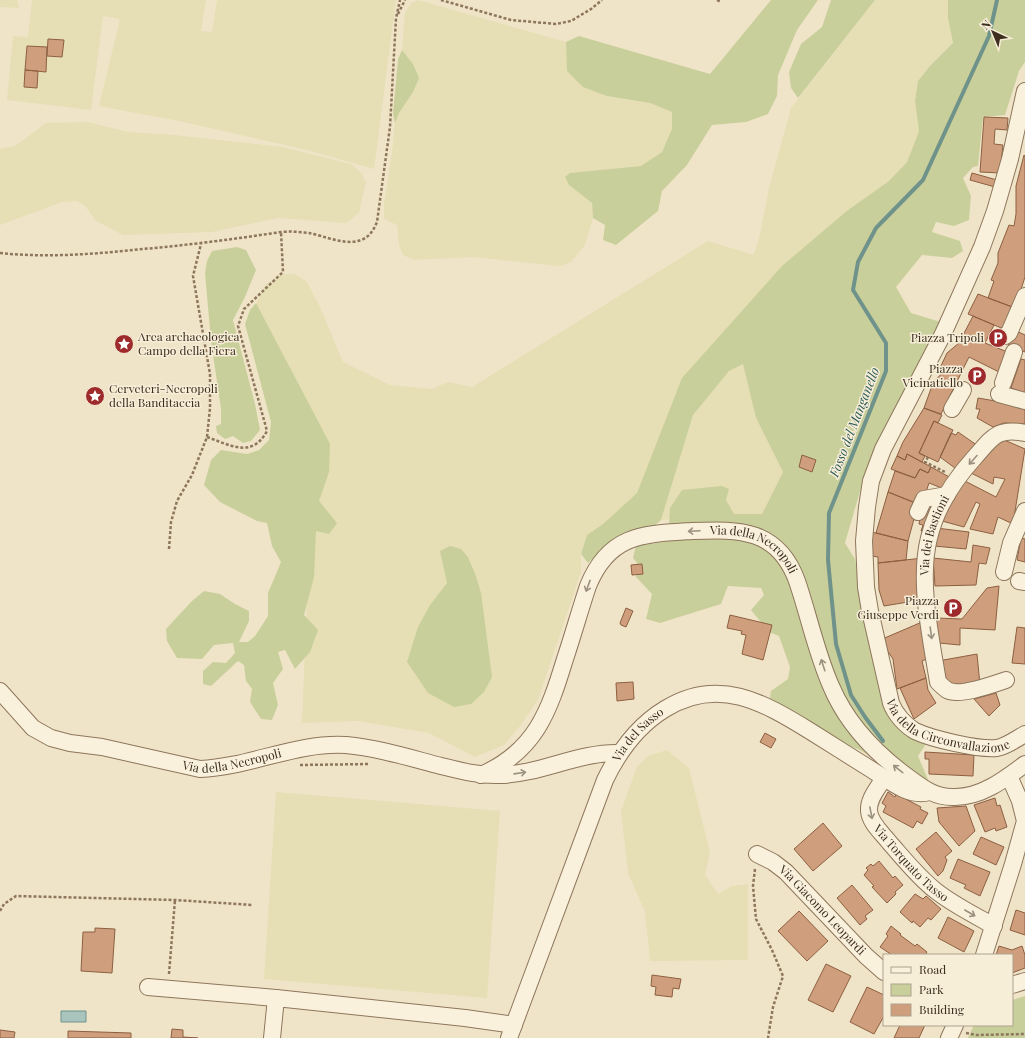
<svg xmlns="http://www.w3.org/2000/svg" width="1025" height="1038" viewBox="0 0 1025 1038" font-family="'Playfair Display',serif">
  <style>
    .farmland { fill: #e6deb5; fill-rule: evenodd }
    .green { fill: #c9cf9b }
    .water { fill: #a9c4bc; stroke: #6f938a }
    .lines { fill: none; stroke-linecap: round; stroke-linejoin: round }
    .stream { stroke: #6f938a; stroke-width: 4 }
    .building { fill: #cf9f7d; stroke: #8d5f41 }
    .minor-casing { stroke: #8d765c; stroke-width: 18 }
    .path { stroke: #8d765c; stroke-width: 2.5; stroke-dasharray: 3 2; stroke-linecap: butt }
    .minor { stroke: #faf1dc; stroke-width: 16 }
    .oneway { stroke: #9c907e }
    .labels { text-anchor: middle; stroke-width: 3; stroke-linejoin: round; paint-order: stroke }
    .poi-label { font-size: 12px; fill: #3d2e20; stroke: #f7eed8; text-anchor: end }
    .street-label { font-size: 12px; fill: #3d2e20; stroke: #f7eed8 }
    .water-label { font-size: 13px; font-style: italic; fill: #2f5d5a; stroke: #f7eed8 }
  </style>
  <rect width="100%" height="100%" fill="#f0e4c8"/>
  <path class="farmland" d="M0 0H17L19 8 0 7Z
    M32 0H206L201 31 212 32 217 0H396L374 169 307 150 179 121 99 106 120 19 103 16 91 110 7 100 13 36 28 37Z
    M418 0 566 42 567 71 607 96 650 103 672 112V129L662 152 641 166 570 173 569 185 592 203 593 218 585 245 571 262 560 266 472 257 414 260 403 255 399 245 397 225 384 219V204L392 152 395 123 399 113 413 64 402 50 405 13 411 3Z
    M875 0H948V18L953 43 930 66 918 81 915 101 919 131 907 162 889 181 848 210 659 437 637 493 603 524 587 535 581 554V572L538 700 520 726 504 745 475 757 429 733 357 721 302 723 310 524 256 303 265 285 283 274H295L307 282 320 307 343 362 390 385 432 389 448 382 472 387 708 241 754 255 760 234 769 188 791 108ZM468 557 476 576 481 593 430 605Z
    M88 122 128 132 174 135 283 147 351 164 361 173 366 182 359 213 346 223 278 218 212 232 123 235 96 221 85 206 77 201 62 202 0 225V149L15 146 46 123Z
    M743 364 756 418 783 472 762 514H724L661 520 693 415 725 373Z
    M667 750 689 768 710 852 705 875 718 894 732 886 748 884V960L650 961 645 912 628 873 621 811 637 767 648 756Z
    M276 792 500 811 487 998 264 979Z"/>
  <path class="green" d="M771 0H818L797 30 778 75 777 96 768 114 746 122 712 125 687 165 662 191 658 211 616 245 603 240 605 225 593 218 592 203 569 185 565 177 570 173 641 166 662 152 672 129V112L650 103 607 96 583 87 567 71 566 42 579 36 710 74Z
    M831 0H875L798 98 791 88 789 72 801 44 822 27Z
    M948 0H1025V62L1019 71 1005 115 983 117 978 166 973 167 963 178 971 196 969 220 954 226 936 222 932 232 960 241 963 251 952 258 922 255 896 287 911 313 944 323 882 439 861 488 845 543 855 559 868 639 885 690 902 725 926 733V744L918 756 929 782H911L860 750 845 744 791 712 770 698 771 691 788 679 790 667 779 636 769 632 751 610 764 595 761 588 728 586 721 604 660 623 646 619 652 594 636 577 637 563 633 558 636 546 664 542 669 525 670 508 682 490 722 486 729 489 726 500 734 514H762L783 472 756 418 743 364 729 371 693 415 661 520 653 527 609 544 588 563 581 554 587 535 603 524 637 493 682 378 782 266 848 210 889 181 907 162 919 131 915 101 918 81 930 66 953 43 948 18Z
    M402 50 413 64 419 78 413 92 399 113 395 123 393 114 398 59Z
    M237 247 246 250 256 270 245 297 233 320 255 404 260 430 251 441 243 443 233 436 225 439 217 433 216 426 221 424V409L211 341 205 273 207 261 212 251Z
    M256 303 330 444 329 472 319 501 337 523 329 534 316 531 314 577 304 615 318 630 310 652 295 669 285 650 278 652 283 669 273 683 278 705 272 720 261 719 250 702 252 689 246 681 244 665 238 661 211 686 203 684V671L213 662 226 663 235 653 233 643 214 645 202 659 177 658 167 641 166 629 192 601 204 591 220 594 235 604 249 611V621L239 642H248L255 636 268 616V593L281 562 272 546 267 523 257 521 220 502 204 485 211 460 221 450 247 454 259 450 269 440 271 422 245 324 250 310Z
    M450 546 461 549 468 557 476 576 481 593 492 677 484 692 471 704 454 707 428 693 407 662 418 627 430 605 447 583 440 551Z
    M1025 996V1038H968L974 1025H1012V1000Z"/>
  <path class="water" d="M61 1011H86V1022H61Z"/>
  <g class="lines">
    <path class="stream" d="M883 741 865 717 851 695 836 644 828 560 829 513 886 371V343L853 290 858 262 876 228 923 180 989 36 997 0"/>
  </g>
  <path class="building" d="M48 39 64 40 62 57 47 56Z
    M27 46 47 47 46 72 25 70Z
    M25 70 38 71 37 88 24 87Z
    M984 117 1008 118 1007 130 995 129 994 144 1003 145 1000 173 980 172Z
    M1024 155 1025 156V277L1015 308 988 298 994 281 991 280 998 263V253L1009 225 1014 226 1016 214V186Z
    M972 173 997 180 995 187 970 180Z
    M978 294 1015 308 1006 330 968 314Z
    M973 316 994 325 985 343 1010 353 1001 373 969 357 941 414 924 408 933 383 943 372 940 368 947 353 959 343Z
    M1014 330 1025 335V352L1008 345Z
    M1021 359 1025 360V393L1011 388Z
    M978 398 1025 406V424L1004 423 993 427 977 418 980 409H976Z
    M924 408 942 415 938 423 934 421 919 453 925 456 922 462 907 454 905 460 897 456 903 442Z
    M934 421 953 430 938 462 919 453Z
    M958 432 981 448 959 471 940 457 951 433 956 435Z
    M1002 439 1025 449 1013 524 998 517 993 534 970 529 980 504 976 502 964 527 942 521 963 480 996 497 1005 479 994 477 993 484 971 473Z
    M907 454 931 467 928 473 920 469 915 478 891 469 897 456 905 460Z
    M802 455 816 460 812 472 799 467Z
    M931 467 953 479 947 490 929 483 924 498 918 504 888 492 895 471 915 478 920 469 928 473Z
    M888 492 918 504 908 541 876 533Z
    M940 502 928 533 921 531 923 525 919 524 922 508Z
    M936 528 969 532 966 549 934 546Z
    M872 532 908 541 906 560 878 563V557L872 556Z
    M1021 538 1025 539V562L1017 560Z
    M973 545 990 548 986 564 979 563 976 585 935 586 933 558 971 562Z
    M923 558 920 600 884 606 879 590 878 563Z
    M642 564 643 574 632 575 631 565Z
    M999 586 995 630 960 628V645L939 643 936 631V618L962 619 987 588Z
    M626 608 633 611 626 627 621 625 620 623Z
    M730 615 772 625 763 660 742 654 746 635 741 634 742 631 727 628Z
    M922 622 929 658 922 661 926 678 897 689 893 659 880 640Z
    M1017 627 1025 628V664L1012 663Z
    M977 654 980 685 948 687 938 661Z
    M926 678 928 690 936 703 914 719 900 688Z
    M633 682 634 699 617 701 616 683Z
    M996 693 1000 705 989 716 974 699Z
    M765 733 776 739 771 748 760 742Z
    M925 752 974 755 973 776 929 774V759H925Z
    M888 792 895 797 896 794 921 807 920 809 928 813 922 824 917 821 913 828 883 812 886 806 882 803Z
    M995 798 997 806 1000 805 1007 827 996 831 995 828 985 832 974 805Z
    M966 806 975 831 959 846 939 822 937 808Z
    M823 823 842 846 813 871 794 849Z
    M936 832 952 851 945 857 947 860 943 871 938 876 916 849Z
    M981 837 1004 847 996 865 973 854Z
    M958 859 990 872 980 896 964 888 966 885 950 878Z
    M879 861 893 878 895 876 903 885 895 892 896 894 887 903 872 887 874 886 864 875 868 870 866 868 871 864 873 866Z
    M852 885 873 910 865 916 867 919 860 925 837 898Z
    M915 894 923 899 926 896 941 909 931 920 928 918 920 927 913 921 912 923 900 912Z
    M1016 910 1025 913V935L1010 930Z
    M799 911 828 941 807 961 778 931Z
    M948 917 974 931 964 952 938 938Z
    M891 926 901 934 900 935 915 946 917 944 927 952 925 955H892L880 947 888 936 886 934Z
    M95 928 115 929 112 973 81 971 83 932H95Z
    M999 946 1012 950 1022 946 1025 955V968L1012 973V955H996Z
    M826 964 851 976 833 1012 808 1000Z
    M652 975 681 979 679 989 673 988 672 997 655 995 656 987 651 986Z
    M867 987 884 995V1016L874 1034 850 1022Z
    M900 1025H925L919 1038H894Z
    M172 1029 183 1030V1037L198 1038H171Z
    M0 1030 15 1032 14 1038H0Z
    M68 1031 131 1033V1038H68Z"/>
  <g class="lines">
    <defs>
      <g id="minor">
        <path id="s1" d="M1025 91 1010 159 995 211 982 247 943 334 883 449 871 481 867 507 864 541 866 587 870 611 891 703C895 714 905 725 915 731 932 739 979 750 997 748 1007 746 1016 739 1025 734"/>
        <path d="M1005 336 1009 333 1025 296"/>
        <path d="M1003 383 1014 352"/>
        <path d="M999 394 1025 401"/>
        <path d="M952 409 963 390"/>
        <path d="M918 512 924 499 947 495"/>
        <path d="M1004 572 1011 543 1025 511"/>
        <path d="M1019 581 1025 582"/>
        <path id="s2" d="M1006 680C994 684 959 697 947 690 944 688 941 685 938 682 931 638 918 581 929 538 936 508 955 479 975 457 992 438 997 427 1025 433"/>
        <path id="s3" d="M0 691 33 728 51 738 70 743 102 747 200 769C250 767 296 742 346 745 378 748 410 758 441 766 461 771 480 776 500 775 541 774 578 752 619 753"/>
        <path id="s4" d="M481 775C536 751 549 711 565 659 573 635 580 610 588 586 609 534 643 534 692 531 740 529 778 529 797 581 809 616 816 652 831 686 847 724 875 753 908 777 923 788 935 798 955 797 981 797 1004 780 1025 764"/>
        <path id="s5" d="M884 778C878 788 868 799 869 811 870 823 882 833 889 842 904 859 918 877 936 891 954 905 974 915 994 926"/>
        <path id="s6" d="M757 854 773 862 786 872 866 956 884 972"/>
        <path d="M984 955 1013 864 1025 821 1020 801 1009 776"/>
        <path d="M1012 985 1025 981"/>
        <path d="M148 987 276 998"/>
        <path d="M272 1038 276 998 465 1018 514 1025"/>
        <path id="s7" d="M509 1038 605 780C619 751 637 726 665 709 718 676 763 702 810 731 831 744 851 757 872 770 888 780 909 798 929 792"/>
        <path d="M949 1038 955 1025"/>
      </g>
    </defs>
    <use href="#minor" class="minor-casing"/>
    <path class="path" d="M441 0 511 20 556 24 571 21 591 9 602 0
      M717 0 721 2
      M398 14 405 0
      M0 253C48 258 95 254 143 249 189 245 235 239 281 232 291 231 300 232 309 233 325 236 345 246 361 240 370 237 374 229 377 222L390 127 396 18 400 0
      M207 437C230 445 252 459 267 431L238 326 244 309 283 272 281 232
      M928 457 925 462 945 472
      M169 549 171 522 177 501 192 475 207 437 210 408V374L193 276 201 244
      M300 765 369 764
      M755 869 753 886 756 919 772 950 783 976 773 1007 768 1038
      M0 911 4 904 16 896 175 900 253 905
      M169 974 175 900
      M966 1033 976 1035 1025 1034"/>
    <use href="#minor" class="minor"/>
  </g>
  <defs><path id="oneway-shaft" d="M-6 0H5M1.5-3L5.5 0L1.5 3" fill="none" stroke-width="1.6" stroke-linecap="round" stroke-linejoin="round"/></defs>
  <g class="oneway">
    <use href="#oneway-shaft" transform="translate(973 460) rotate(132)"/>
    <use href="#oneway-shaft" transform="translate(694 531) rotate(177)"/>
    <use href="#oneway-shaft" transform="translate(588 586) rotate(110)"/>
    <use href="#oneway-shaft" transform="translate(931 633) rotate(82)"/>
    <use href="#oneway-shaft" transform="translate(823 665) rotate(-108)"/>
    <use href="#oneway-shaft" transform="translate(898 769) rotate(-142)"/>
    <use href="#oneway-shaft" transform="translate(520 773) rotate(-8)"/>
    <use href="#oneway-shaft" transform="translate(871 813) rotate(79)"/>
    <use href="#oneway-shaft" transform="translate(970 913) rotate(30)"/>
  </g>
  <defs>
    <symbol id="parking-disc" viewBox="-11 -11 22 22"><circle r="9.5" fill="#9e2a2b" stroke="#f7eed8"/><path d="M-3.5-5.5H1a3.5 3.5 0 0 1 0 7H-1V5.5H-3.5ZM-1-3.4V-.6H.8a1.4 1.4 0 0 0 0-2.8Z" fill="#fff"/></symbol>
    <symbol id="sight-disc" viewBox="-11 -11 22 22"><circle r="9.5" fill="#9e2a2b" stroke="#f7eed8"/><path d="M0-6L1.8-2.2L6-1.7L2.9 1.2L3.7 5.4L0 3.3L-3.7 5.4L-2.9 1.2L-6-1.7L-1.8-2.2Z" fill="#fff"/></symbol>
  </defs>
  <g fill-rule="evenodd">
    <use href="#parking-disc" x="987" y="327" width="22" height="22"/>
    <use href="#sight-disc" x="113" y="333" width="22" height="22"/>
    <use href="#parking-disc" x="966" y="365" width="22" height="22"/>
    <use href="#sight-disc" x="84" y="385" width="22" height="22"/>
    <use href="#parking-disc" x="942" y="597" width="22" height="22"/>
  </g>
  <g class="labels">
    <g class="poi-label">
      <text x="138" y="341" text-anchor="start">Area archaeologica<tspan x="138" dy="14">Campo della Fiera</tspan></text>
      <text x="984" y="342">Piazza Tripoli</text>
      <text x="963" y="373">Piazza<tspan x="963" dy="14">Vicinatiello</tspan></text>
      <text x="109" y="393" text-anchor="start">Cerveteri-Necropoli<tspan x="109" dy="14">della Banditaccia</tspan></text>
      <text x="939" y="605">Piazza<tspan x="939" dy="14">Giuseppe Verdi</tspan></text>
    </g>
    <g class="street-label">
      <text dy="4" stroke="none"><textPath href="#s2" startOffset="222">Via dei Bastioni</textPath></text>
      <text dy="4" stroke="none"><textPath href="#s4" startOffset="421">Via della Necropoli</textPath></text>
      <text dy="4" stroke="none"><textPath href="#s1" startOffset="712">Via della Circonvallazione</textPath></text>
      <text dy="4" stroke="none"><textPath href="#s7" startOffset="332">Via del Sasso</textPath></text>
      <text dy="4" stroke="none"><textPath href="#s3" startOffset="255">Via della Necropoli</textPath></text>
      <text dy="4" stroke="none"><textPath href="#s5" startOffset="105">Via Torquato Tasso</textPath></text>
      <text dy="4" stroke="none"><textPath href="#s6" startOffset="87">Via Giacomo Leopardi</textPath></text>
    </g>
    <g class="water-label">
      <text transform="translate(854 422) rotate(-69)" y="5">Fosso del Manganello</text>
    </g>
  </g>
  <rect x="883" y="954" width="130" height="72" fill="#f7eed8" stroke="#ada18e"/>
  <rect x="891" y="967" width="20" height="6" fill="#faf1dc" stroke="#ada18e"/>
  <text x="919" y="974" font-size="12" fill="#3d2e20">Road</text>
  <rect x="891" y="984" width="20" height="12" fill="#c9cf9b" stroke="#ada18e"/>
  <text x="919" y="994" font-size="12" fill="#3d2e20">Park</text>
  <rect x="891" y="1004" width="20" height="12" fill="#cf9f7d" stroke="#ada18e"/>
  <text x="919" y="1014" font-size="12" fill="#3d2e20">Building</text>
  <g transform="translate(993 32) rotate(316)" stroke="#f7eed8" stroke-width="3" paint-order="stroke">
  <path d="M0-3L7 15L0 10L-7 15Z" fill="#3d2e20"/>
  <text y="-6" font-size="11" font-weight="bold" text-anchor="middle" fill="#3d2e20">N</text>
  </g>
</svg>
